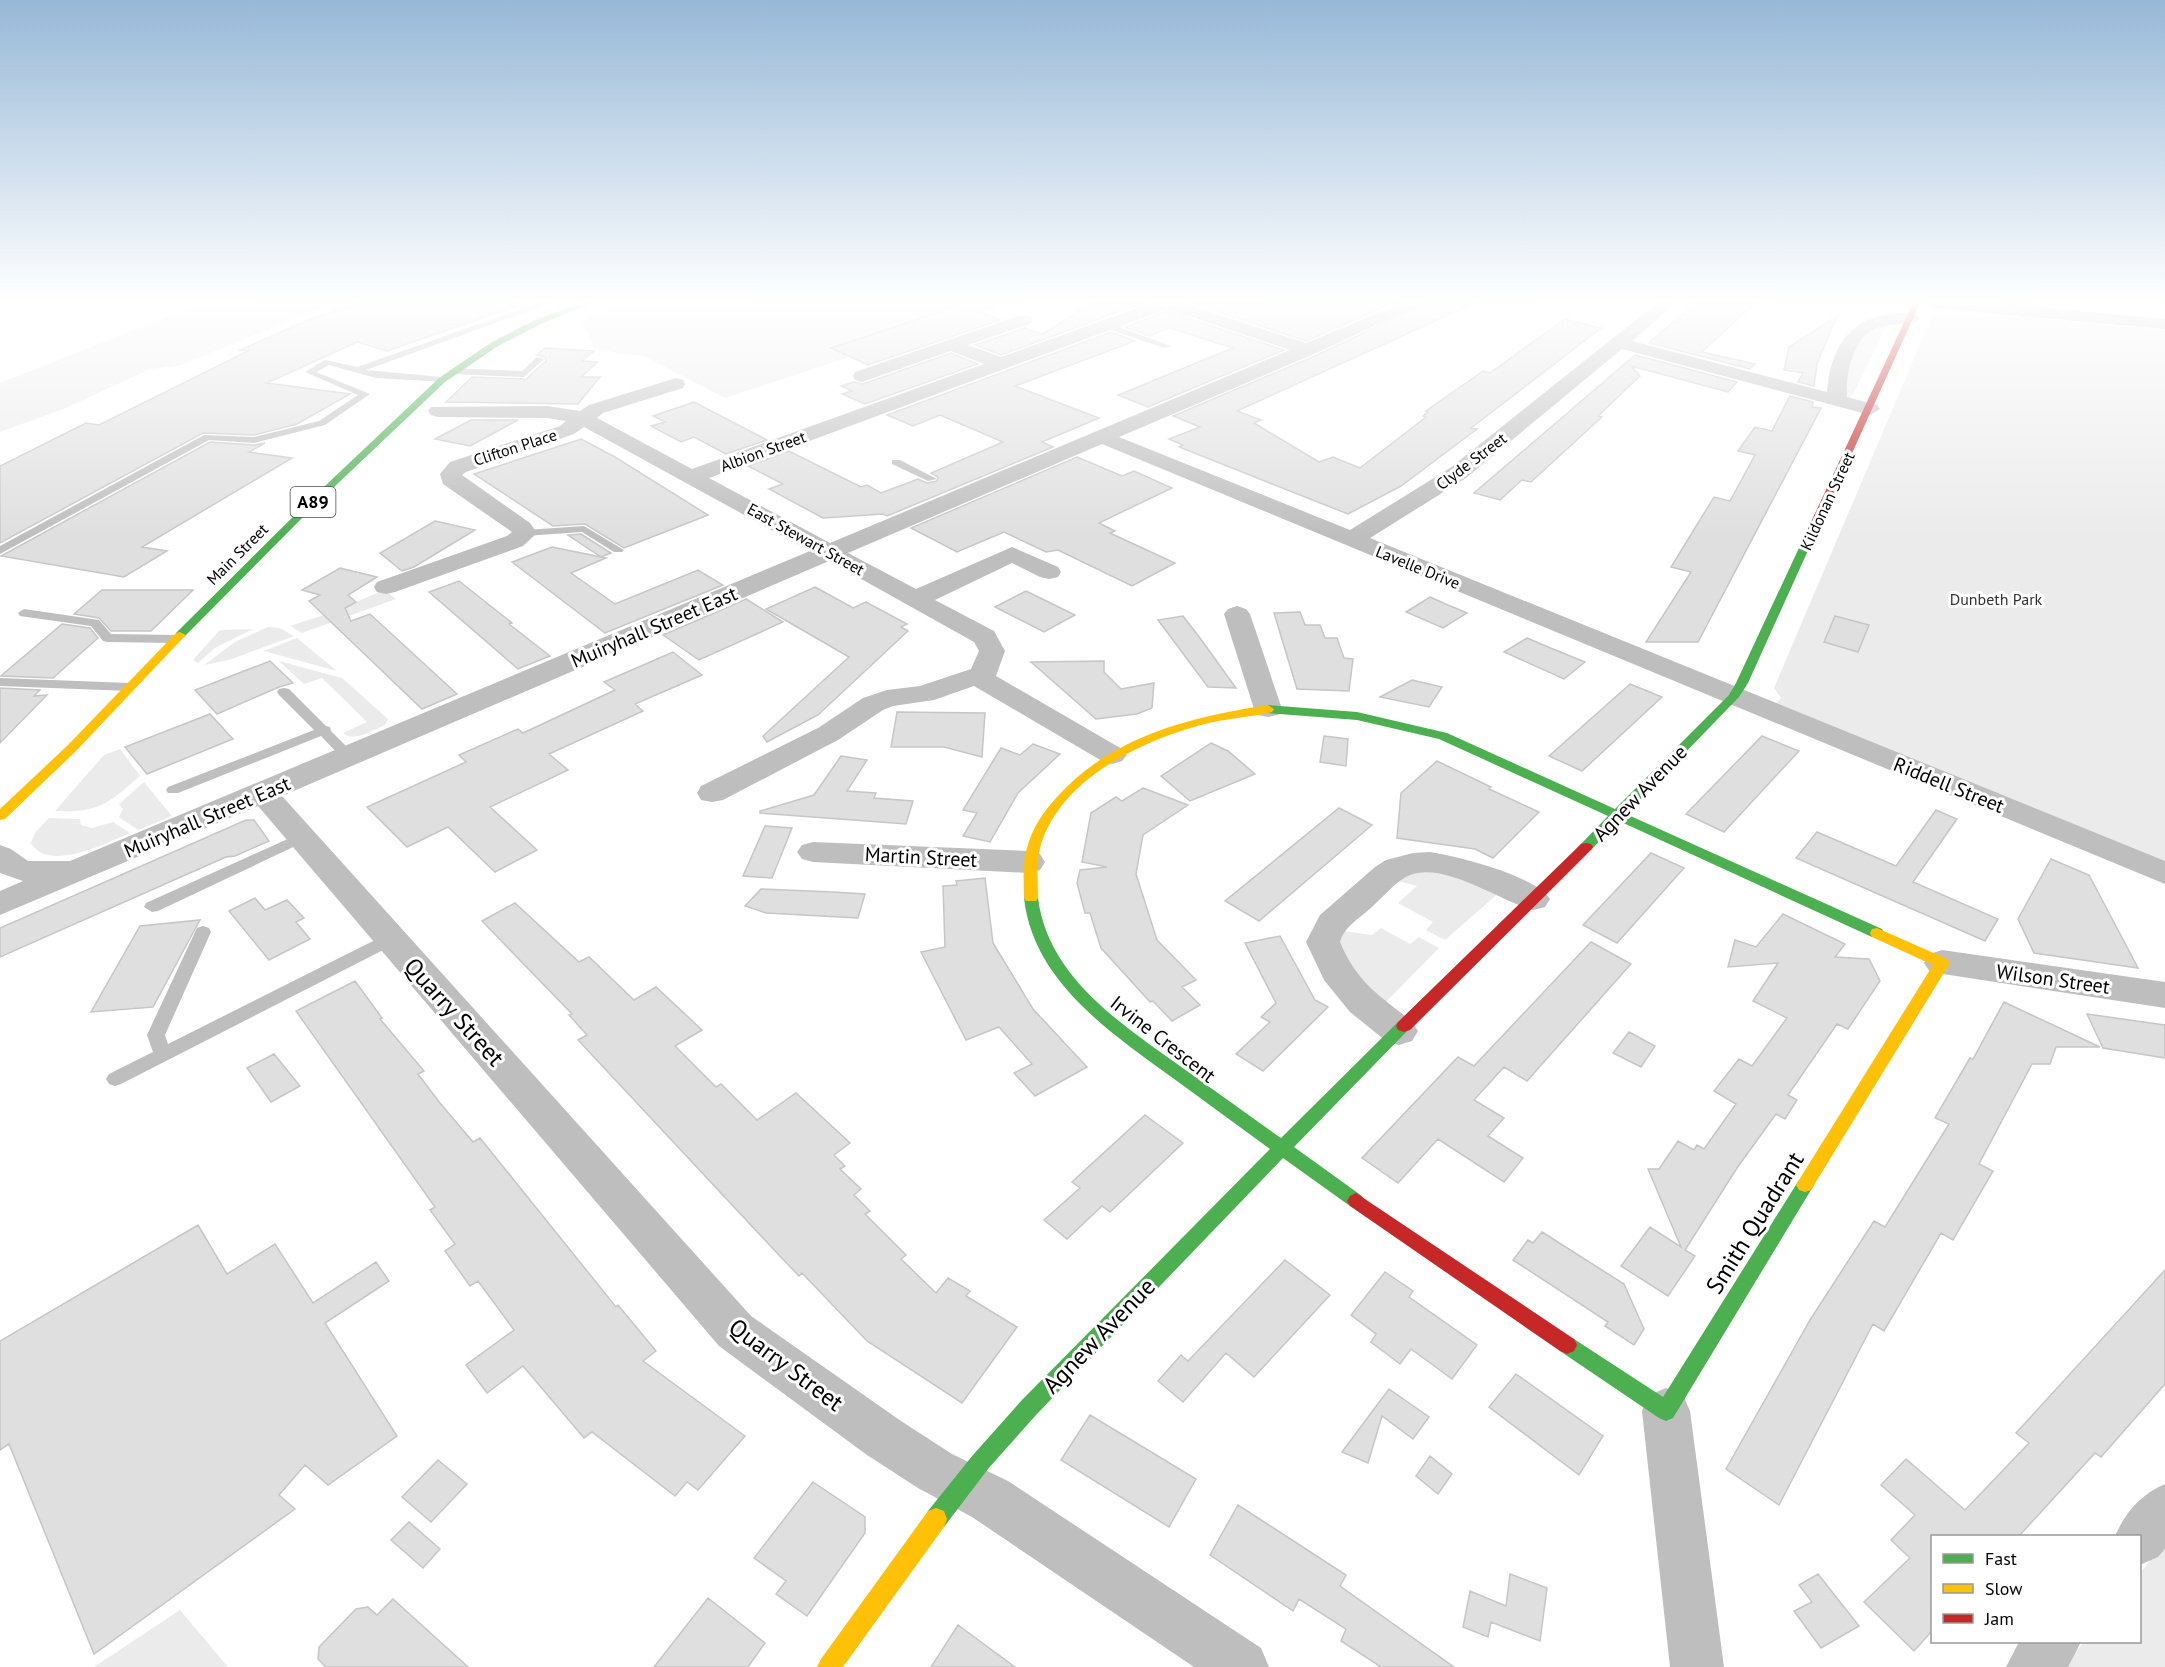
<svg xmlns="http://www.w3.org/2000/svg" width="2165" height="1667" viewBox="0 0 2165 1667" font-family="'PT Sans',sans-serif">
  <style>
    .green { fill: #ebebeb }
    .building { fill: #dfdfdf; stroke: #c6c6c6; stroke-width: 1.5 }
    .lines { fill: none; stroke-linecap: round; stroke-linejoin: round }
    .lane { fill: #bebebe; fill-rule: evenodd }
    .street { fill: #bebebe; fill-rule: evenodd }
    .fast { fill: #4caf50; fill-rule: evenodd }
    .slow { fill: #ffc107; fill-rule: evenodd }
    .jam { fill: #c62828; fill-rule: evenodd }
    .labels { text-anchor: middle; stroke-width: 6; stroke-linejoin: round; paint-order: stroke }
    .far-street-label { font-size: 16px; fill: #000; stroke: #fff }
    .far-park-label { font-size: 16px; fill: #323232; stroke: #fff }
    .shield { fill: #fff; stroke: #4c4c4c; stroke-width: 1.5 }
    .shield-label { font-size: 18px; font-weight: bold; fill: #000 }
    .street-label { font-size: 20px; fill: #000; stroke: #fff }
    .near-street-label { font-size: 24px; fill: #000; stroke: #fff }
  </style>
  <rect width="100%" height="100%" fill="#fff"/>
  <path class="green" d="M203 303H334L178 366 150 369 66 408 0 432V383Z
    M636 303H1013L725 398 646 357 594 349 590 336 581 322 603 311Z
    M1952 310 2165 330V865L1776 704 1781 698 1774 688 1933 314Z
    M1888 324 1850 400 1846 399C1843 378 1848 347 1865 332 1870 327 1881 326 1888 324Z
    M384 590 396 599 302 633 290 626 330 613Z
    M268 627 280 628 294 636 229 660 204 665 235 642Z
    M253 629 215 648 198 663 193 660 220 630Z
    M297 638 337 671 264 651Z
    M279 661 342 678 388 719 385 725C373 730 354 743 343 733L367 722 322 678 304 684Z
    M120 749 140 776C108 804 98 813 55 811L104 755Z
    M144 782 172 816 138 830 119 817 123 809 119 804Z
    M49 818 80 819 81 825 92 828 113 822 130 833C107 843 48 873 31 843L35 833Z
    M1431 869 1501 891 1445 940 1426 930 1433 922 1398 903 1417 886 1394 880 1405 873Z
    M1381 928 1410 944 1419 937 1439 948 1380 1008 1371 1002 1333 934 1336 930 1372 935Z
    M2165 1542V1667H2063L2084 1642H2140V1573Z
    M180 1610 228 1667H94Z"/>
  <path class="building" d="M360 303H514L515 307 387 351 357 342 267 383 350 394 297 424 254 435 203 433 0 543V466L86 423 99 425 248 351 240 350 313 318Z
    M1092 303H1143L1001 355 975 345 1025 328 1043 334Z
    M1191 303H1394L1306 341Z
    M1426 303H1475L1237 411 1261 420 1254 423 1319 462 1333 457 1360 468 1426 417 1423 416 1428 412 1426 411 1483 371 1490 373 1565 319 1601 328 1471 428 1477 429 1401 486 1348 514 1179 447 1183 445 1169 439 1200 427 1173 416 1315 356Z
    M1695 303H1755L1702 352 1755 364 1750 369 1649 343Z
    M959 305 1001 320 868 365 831 348Z
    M1167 311 1284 350 1148 407 1118 395 1233 348 1170 328 1149 336 1125 327Z
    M1837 316 1817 364 1814 386 1798 382 1803 373 1784 370 1789 347Z
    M1111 332 1135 341 1015 386 1099 418 1042 442 1053 447 887 516 883 514 823 518 769 489 783 484 748 466 789 451 861 487 867 485 881 493 918 479 927 483 937 481 938 477 931 473 1003 442 940 415 913 426 887 415Z
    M545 348 594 351 582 361 598 362 581 377H600L578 404 446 402 472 377 526 379 546 361 545 357 537 355Z
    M951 353 978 364 865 404 842 394 852 391 841 386 854 382 863 384Z
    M1635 355 1737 382 1728 392 1631 366 1640 376 1598 416 1602 417 1531 482 1522 480 1500 500 1474 493Z
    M1790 396 1813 402 1812 407 1821 408 1698 642H1646L1691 572 1671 567 1714 497 1730 501 1755 455 1738 451 1755 427 1772 431Z
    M694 402 767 440 726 454 694 437 681 442 651 426 665 422 653 416Z
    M471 420H518L470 446 435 439Z
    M581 439 615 457 708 515 624 548 585 524 553 526 474 474Z
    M210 442 254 445 265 443 249 452 292 458 142 547 167 551 124 577 1 556Z
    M1077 457 1122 476 1134 471 1172 488 1099 523 1115 531 1110 533 1175 563 1132 586 1058 550 1046 552 1004 532 957 552 911 528Z
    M435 521 475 530 414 567 402 571 380 553Z
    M581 534 611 553 601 557 568 535Z
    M552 547 606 558 571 573 615 604 698 570 723 585 605 633 512 562Z
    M340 568 377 577 348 595 356 602 345 608 351 621 370 614 457 694 422 709 309 601 320 595 302 590Z
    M459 581 512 623 509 624 550 656 518 669 429 592Z
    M815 587 853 608 866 602 907 624 901 627 908 631 818 715 767 742 763 736 849 657 766 609Z
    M102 590H193L151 631H111L99 618 74 614Z
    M1026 591 1075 615 1044 632 995 607Z
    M1430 597 1448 605 1467 613 1443 628 1406 612Z
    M746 599 783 622 699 660 663 635Z
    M1300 612 1305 625H1320L1325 638H1337L1344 658 1353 659 1349 691 1297 689 1274 613Z
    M1183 616 1200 638 1236 688 1208 687 1158 620Z
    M1835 616 1869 625 1858 652 1824 642Z
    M62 624 90 628 98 638 53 678 1 676Z
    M1527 638 1548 647 1585 662 1564 679 1504 652Z
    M673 652 702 675 635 704 643 711 549 754 568 770 490 807 537 850 495 872 448 827 407 847 367 807 466 762 459 755 518 729 523 733 615 690 604 682Z
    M270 661 293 683 279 687 217 714 195 690Z
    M1104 661V672L1121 689 1154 683 1152 708 1137 714 1096 719 1031 662Z
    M1412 680 1442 687 1429 707 1380 697Z
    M1630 684 1662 697 1582 771 1549 756Z
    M0 688 40 690 34 696 47 695 0 743Z
    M897 712 985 713 982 757 944 747H891Z
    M210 714 233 739 147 774 125 747Z
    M1324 736 1348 739 1346 766 1320 762Z
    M1762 736 1799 751 1724 832 1686 814Z
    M1211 743 1228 751 1255 774 1190 801 1161 776Z
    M1033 744 1060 754 1018 793 990 842 963 836 977 813 963 810 1001 748 1020 755Z
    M841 756 867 760 847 791 876 793 874 798 913 801 906 824 760 813V811L814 795Z
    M1437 761 1491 787 1489 789 1539 812 1493 858 1475 849 1397 838 1401 793Z
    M1143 788 1188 805 1143 835 1136 874 1157 940 1196 980 1182 987 1200 1005 1172 1021 1153 1001 1150 1002 1101 948 1090 913H1085L1077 883 1080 870 1107 867 1082 862 1091 813 1116 797 1122 801Z
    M1339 808 1372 825 1259 921 1225 901Z
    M1936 810 1957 819 1913 882 1998 919 1985 941 1796 858 1817 832 1896 866Z
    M246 820H254L269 841 235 856 226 857 0 957V928Z
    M765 826 792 828 772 878 743 876Z
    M1651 853 1684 868 1617 943 1583 925Z
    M2051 859 2089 875 2138 968 2034 953 2018 919Z
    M985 878 993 943 1033 1009 1087 1067 1035 1096 1014 1073 1032 1064 999 1027 966 1040 921 952 945 947 943 886 957 885 956 881Z
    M761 889 833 892 865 894 858 918 766 913 745 906Z
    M255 898 265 910 287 900 304 918 296 922 310 939 269 960 229 911Z
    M515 903 579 962 589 957 634 1000 656 987 702 1030 675 1046 716 1087 721 1084 757 1120 796 1093 850 1143 834 1155 845 1166 840 1169 861 1189 854 1195 870 1211 865 1214 906 1255 901 1259 936 1293 948 1278 970 1291 966 1296 1017 1327 962 1403 867 1341 802 1273 799 1276 777 1253 578 1040 587 1035 569 1015 572 1014 482 921Z
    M1783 914 1845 944 1835 957 1869 959 1880 981 1848 1029 1837 1024 1788 1095 1797 1100 1785 1119 1776 1114 1737 1168 1685 1250 1695 1256 1668 1296 1621 1266 1650 1227 1681 1247 1648 1169H1659L1678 1141 1694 1150 1697 1145 1704 1149 1736 1104 1714 1091 1739 1059 1752 1066 1787 1018 1753 1001 1778 963 1728 967 1735 940 1756 947Z
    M200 920 153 1007 91 1012 140 926Z
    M1280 936 1315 1000 1328 1007 1263 1071 1236 1054 1270 1022 1261 1017 1276 1003 1245 943Z
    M1591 942 1631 964 1527 1081 1504 1067 1474 1100 1504 1118 1488 1136 1523 1158 1504 1182 1438 1139 1398 1183 1362 1158 1458 1057 1474 1066Z
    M355 981 382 1018 380 1019 424 1071 418 1074 440 1103 473 1142 480 1138 616 1307 618 1305 656 1351 643 1361 745 1436 698 1490 687 1482 675 1496 592 1432 584 1438 523 1366 487 1393 466 1365 514 1330 478 1281 470 1286 445 1251 455 1244 430 1210 435 1207 296 1011Z
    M2004 1002 2100 1047H2056L2050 1064H2032L1979 1164 1993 1171 1953 1240 1941 1233 1884 1331 1873 1324 1779 1505 1726 1469 1810 1320 1874 1221 1885 1227 1949 1124 1935 1118 1970 1058 1973 1059Z
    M2087 1014 2165 1025V1058L2103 1048Z
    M1629 1032 1655 1046 1641 1067 1613 1053Z
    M274 1054 300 1086 271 1102 247 1068Z
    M1145 1115 1183 1143 1110 1212 1102 1206 1067 1239 1044 1220 1080 1188 1072 1182Z
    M198 1225 227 1274 275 1244 313 1303 376 1262 389 1281 325 1323 397 1436 328 1485 305 1465 279 1495 295 1509 94 1654 9 1444 0 1450V1341Z
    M1542 1232 1624 1284 1644 1329 1634 1345 1605 1326 1608 1322 1513 1260 1528 1240 1533 1243Z
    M1285 1260 1330 1295 1254 1377 1226 1353 1183 1402 1158 1381 1181 1355 1188 1361Z
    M2165 1270V1384L2101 1457 2095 1453 2019 1536H1932V1631L1914 1651 1864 1602 1910 1558 1891 1540 1915 1515 1881 1485 1906 1459 1965 1510 2029 1443 2016 1433Z
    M1385 1272 1413 1291 1409 1297 1477 1345 1452 1379 1411 1349 1400 1364 1371 1342 1376 1334 1351 1315Z
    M1516 1374 1603 1436 1579 1475 1489 1407Z
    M1389 1389 1429 1417 1413 1439 1382 1416 1368 1463 1342 1452Z
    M1090 1415 1196 1479 1169 1527 1061 1460Z
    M1430 1456 1452 1474 1438 1494 1416 1476Z
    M438 1460 467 1484 431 1522 402 1497Z
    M813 1482 865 1517V1533L807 1616 776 1594 786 1581 754 1558Z
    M1238 1505 1346 1575 1340 1586 1454 1667H1381L1341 1641 1346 1629 1299 1599 1293 1611 1210 1555Z
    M409 1522 440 1549 423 1568 391 1540Z
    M1510 1574 1547 1588 1540 1641 1491 1622 1488 1637 1463 1627 1470 1591 1506 1606Z
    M1818 1574 1859 1626 1821 1648 1794 1611 1812 1602 1799 1585Z
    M708 1598 765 1643 748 1667H654Z
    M393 1599 468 1667H326L318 1659 319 1647 356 1609 368 1607 377 1615Z
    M958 1625 1015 1667H931Z"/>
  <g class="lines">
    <path class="lane" d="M538 303H551L366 370 442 377 446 380 445 382 376 378 329 365 316 372 370 394 325 425 254 443 209 440 0 554V546L204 435 254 437 319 421 358 395 305 372 325 360 357 367Z
      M1105 324H1111L1171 346 1164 348 1105 328Z
      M537 357 544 359 524 377 453 374 449 371 453 368 522 371Z
      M892 460H900L937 479 928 481 892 464Z
      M584 526 624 550 622 552H614L582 532 525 536 519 533 525 530Z
      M24 609 99 620 111 634 176 635 182 639 176 643 107 642 103 641 91 626 20 616 18 613Z
      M0 678 129 683 136 687 129 691 0 686Z
      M284 688 289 689 326 726 330 727 331 731 353 753 355 756 353 759H343L321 736 178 793H168L166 790 168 787 314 730 279 695 277 692 279 689Z
      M301 833 306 835 309 838 306 841 158 911 152 912 144 907 146 903Z
      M203 926 209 928 211 932 165 1035 168 1044 383 936H395L397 940 395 944 121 1084 115 1086 109 1084 106 1079 109 1074 153 1052 147 1035 195 932 197 928Z"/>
    <path class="street" d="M1151 303H1183L1306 343 1401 303H1424L1314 354 1119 437 1350 530 1450 468 1657 303H1676L1632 341 1827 392C1830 352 1847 319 1889 314 1898 313 1908 312 1917 314L1920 318 1917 322C1905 325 1891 323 1879 327 1854 335 1845 373 1847 397L1877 405 1880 409 1870 415 1622 349 1466 478 1370 538 2165 861V884L1102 444 848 553 916 589 1012 547 1058 567 1061 572 1058 577 1049 579 1040 577 1012 563 935 600 994 631 1005 651 996 676 1122 749 1127 755 1122 761 1112 764 1102 761 974 686 934 700 893 706 883 710 838 740 723 800 712 802 701 800 697 793 701 786 818 728 863 698 887 690 920 686 971 669 979 651 974 642 829 561 282 796 751 1316 901 1421 952 1454 1008 1481 1261 1648 1269 1667H1194L972 1517 918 1488 867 1455 719 1346 258 806 0 915V891L23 881 0 873V845L11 849 28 861H70L810 551 584 427 574 434 466 472 462 475 530 523 537 533 523 546 395 592 386 594 377 592 374 587 377 582 507 536 512 532 443 484 440 474 450 462 560 426 566 421 547 418 438 417 431 415 428 411 431 407 547 406 580 411 589 405 676 378 683 380 685 384 683 388 603 413 597 418 692 469 984 364 951 351 862 382 855 380 853 376 855 372 1018 316H1030L1033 320 1030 324 968 345 1001 357ZM1167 309 1290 350 830 543 709 478Z
      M1925 303H1993L2165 319V329L1933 308Z
      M1237 606 1246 609 1250 614 1282 709 1278 715 1268 717 1258 715 1254 709 1224 614 1228 609Z
      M813 842 1029 851 1040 854 1045 862 1040 870 1029 873 813 862 802 859 797 852 802 845Z
      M1430 852C1457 856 1536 876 1550 899L1545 907 1533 910C1499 901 1446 862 1410 875 1396 881 1385 895 1374 905 1362 917 1345 925 1340 942 1350 967 1365 985 1387 1002 1398 1011 1410 1018 1418 1031L1412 1041 1399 1045 1386 1041 1350 1012 1324 980 1306 942 1320 915 1375 867 1386 860 1413 853Z
      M1942 950 2165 982V1008L1930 972 1924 963 1930 954Z
      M1666 1388 1683 1395 1690 1411 1724 1667H1670L1642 1411 1649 1395Z
      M2165 1484V1549L2158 1557 2140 1565V1536H2115C2125 1513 2141 1494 2165 1484Z
      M2019 1642H2081L2068 1667H2006Z"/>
    <path class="fast" d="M581 303H592L541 324 498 346 445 382 313 507 184 637H176V633L307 503 439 378 492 342 535 320Z
      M1810 532 1815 535 1748 683 1739 697 1626 814 1882 929 1884 933 1882 937H1872L1619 821 1591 850H1581L1579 847 1581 844 1608 816 1439 739 1357 720 1268 713 1262 709 1268 705 1357 712 1447 733 1615 809 1729 695 1736 683 1805 535Z
      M1031 893 1038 898C1048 977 1121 1024 1180 1066 1214 1090 1247 1114 1281 1138L1398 1022 1404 1020 1410 1022 1412 1026 1294 1147 1362 1196 1365 1201 1362 1206 1356 1209 1350 1206 1283 1158 1036 1415 988 1469 944 1527 936 1530 928 1527 925 1519 928 1511 973 1455 1021 1401 1270 1149C1236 1124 1203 1100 1170 1076 1108 1031 1033 980 1024 898Z
      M1805 1178 1811 1180 1814 1185 1811 1190 1673 1418 1666 1421 1659 1418 1560 1351 1557 1345 1560 1339 1567 1336 1574 1339 1663 1397 1799 1180Z"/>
    <path class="slow" d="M180 632 186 635 184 637 76 751 5 819 0 820V809L68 745 176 633Z
      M1268 705 1274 709 1272 712C1252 717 1230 718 1209 723 1146 738 1059 778 1040 848 1036 864 1038 881 1038 898L1036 901H1026L1024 898C1024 881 1022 864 1027 848 1032 828 1044 811 1057 797 1112 736 1190 717 1268 705Z
      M1877 928 1947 959 1950 963 1811 1190 1805 1192 1799 1190 1796 1185 1799 1180 1933 965 1872 937 1870 933 1872 929Z
      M936 1508 944 1511 947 1519 944 1527 843 1667H817L821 1659 928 1511Z"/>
    <path class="jam" d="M1913 303H1920L1815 535 1814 537H1806L1805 535Z
      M1586 843 1591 844 1593 847 1591 850 1410 1030 1404 1032 1398 1030 1396 1026 1398 1022 1581 844Z
      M1356 1193 1574 1339 1577 1345 1574 1351 1567 1354 1560 1351 1350 1206 1347 1201 1350 1196Z"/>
  </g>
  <linearGradient id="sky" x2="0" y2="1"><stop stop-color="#97b8d7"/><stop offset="0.56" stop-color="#fff"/><stop offset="1" stop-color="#fff" stop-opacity="0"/></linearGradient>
  <rect width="2165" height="537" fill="url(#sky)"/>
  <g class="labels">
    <g class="far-street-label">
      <text transform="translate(515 447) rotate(-18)" y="6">Clifton Place</text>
      <text transform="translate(763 451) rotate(-20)" y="6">Albion Street</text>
      <text transform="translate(1471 461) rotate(-37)" y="6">Clyde Street</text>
      <text transform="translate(1827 501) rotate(-65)" y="6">Kildonan Street</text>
      <text transform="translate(806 539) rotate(29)" y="6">East Stewart Street</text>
      <text transform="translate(237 554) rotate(-45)" y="6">Main Street</text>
      <text transform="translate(1418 567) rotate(22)" y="6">Lavelle Drive</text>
    </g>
    <g class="far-park-label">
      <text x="1996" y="605">Dunbeth Park</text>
    </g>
    <rect class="shield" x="290.5" y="487" width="45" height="30" rx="4.5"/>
    <g class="shield-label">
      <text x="313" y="508">A89</text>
    </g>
    <g class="street-label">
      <text transform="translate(654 627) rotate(-23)" y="7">Muiryhall Street East</text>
      <text transform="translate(1949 785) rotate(22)" y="7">Riddell Street</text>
      <text transform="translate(1640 793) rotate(-46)" y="7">Agnew Avenue</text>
      <text transform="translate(207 817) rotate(-23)" y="7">Muiryhall Street East</text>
      <text transform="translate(921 857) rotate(3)" y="7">Martin Street</text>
      <text transform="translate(2053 979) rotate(8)" y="7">Wilson Street</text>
      <text transform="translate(1163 1039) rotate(38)" y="7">Irvine Crescent</text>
    </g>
    <g class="near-street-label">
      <text transform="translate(454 1012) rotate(48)" y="8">Quarry Street</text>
      <text transform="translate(1755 1223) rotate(-58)" y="8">Smith Quadrant</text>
      <text transform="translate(1099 1336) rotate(-46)" y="8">Agnew Avenue</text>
      <text transform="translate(786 1365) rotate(37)" y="8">Quarry Street</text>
    </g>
  </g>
  <rect x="1931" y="1535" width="210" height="108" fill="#ffffff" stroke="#999999" stroke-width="1.5"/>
  <rect x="1943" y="1554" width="30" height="9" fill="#4caf50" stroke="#999999" stroke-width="1.5"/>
  <text x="1985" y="1565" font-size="18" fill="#000000">Fast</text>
  <rect x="1943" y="1584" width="30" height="9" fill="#ffc107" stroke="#999999" stroke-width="1.5"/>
  <text x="1985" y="1595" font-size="18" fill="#000000">Slow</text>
  <rect x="1943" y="1614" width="30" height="9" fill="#c62828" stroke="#999999" stroke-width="1.5"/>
  <text x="1985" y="1625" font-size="18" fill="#000000">Jam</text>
</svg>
